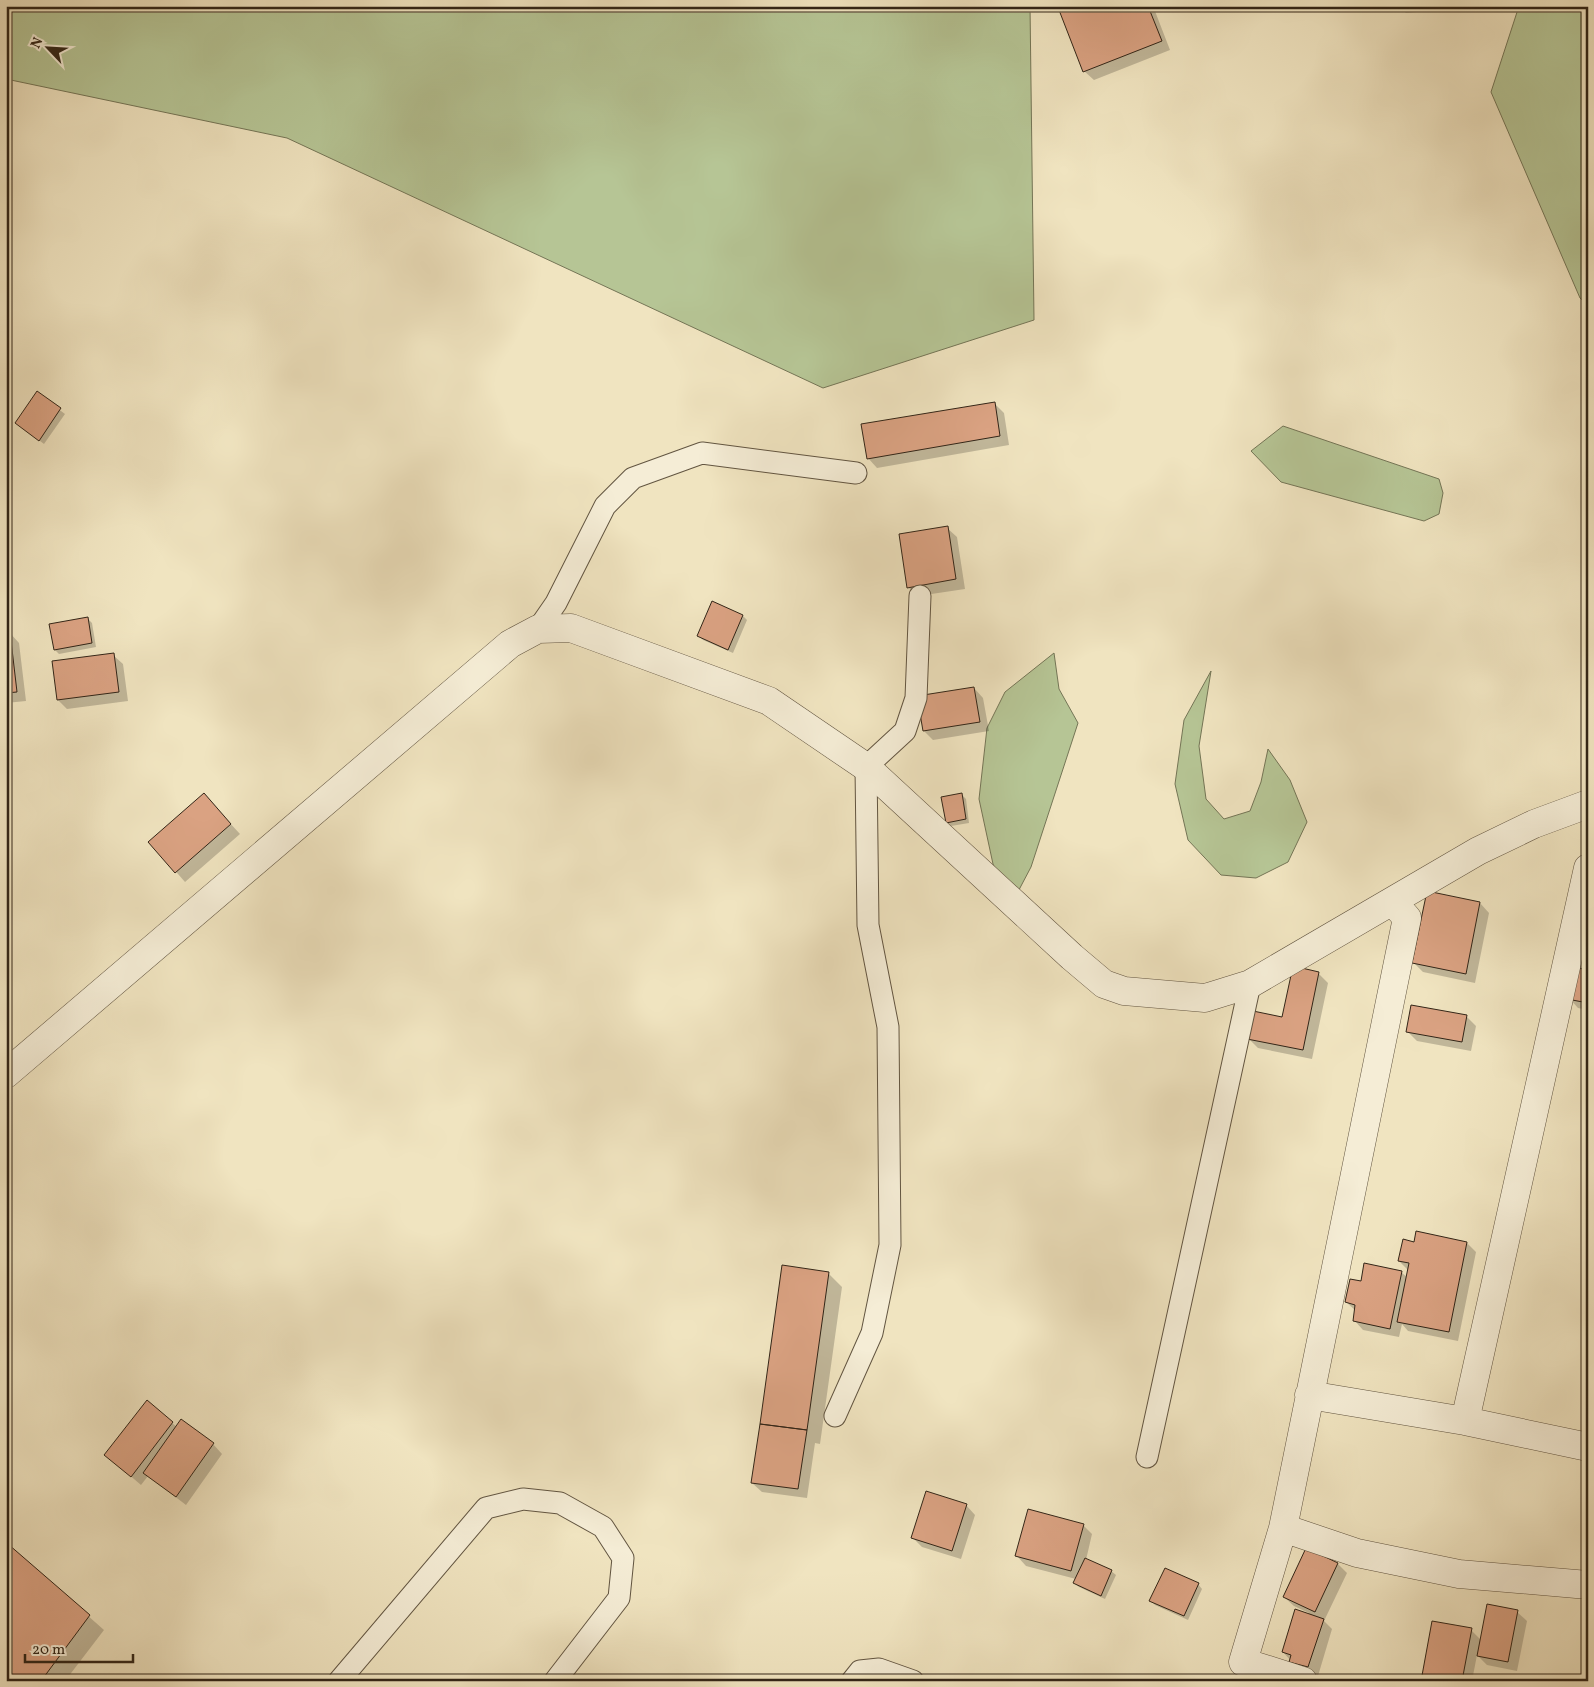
<svg xmlns="http://www.w3.org/2000/svg" width="1594" height="1687" viewBox="0 0 1594 1687" font-family="Vollkorn,serif">
  <style>
    .green { fill: #b6c595; stroke: #747556 }
    .shadow { fill: #0003 }
    .building { fill: #daa282; stroke: #322517 }
    .lines { fill: none; stroke-linecap: round; stroke-linejoin: round }
    .lane-casing { stroke: #625541; stroke-width: 23 }
    .street-casing { stroke: #625541; stroke-width: 29 }
    .lane { stroke: #f5edd6; stroke-width: 21 }
    .street { stroke: #f5edd6; stroke-width: 28 }
  </style>
  <rect width="100%" height="100%" fill="#f0e4c0"/>
  <filter id="stains"><feTurbulence type="fractalNoise" baseFrequency=".004" numOctaves="4"/><feColorMatrix values="0 0 0 0 .2 0 0 0 0 .09 0 0 0 0 .02 0 0 0 .5 -.17"/></filter>
  <radialGradient id="worn" r=".72"><stop offset=".6" stop-color="#630" stop-opacity="0"/><stop offset="1" stop-color="#630" stop-opacity=".3"/></radialGradient>
  <path class="green" d="M6 6H1030L1034 320 823 388 287 138 6 79Z
    M1519 6H1588V305L1580 298 1491 92Z
    M1283 426 1439 479 1443 493 1439 514 1424 521 1281 482 1251 451Z
    M1054 653 1059 689 1078 723 1031 867 1011 905 993 864 979 799 987 728 1005 692Z
    M1211 671 1199 746 1206 799 1224 819 1250 811 1261 782 1268 749 1290 780 1307 822 1288 862 1256 878 1221 875 1188 840 1175 784 1184 720Z"/>
  <path class="shadow" d="M1073 6H1153L1170 50 1094 80 1084 71Z
    M1399 6H1466V7L1406 13Z
    M37 393 65 414 44 444 16 423Z
    M994 403 1004 413 1009 445 877 468 868 458Z
    M947 528 957 537 965 589 918 596 908 587Z
    M713 603 743 616 747 620 733 653 703 640 698 635Z
    M88 619 92 623 96 647 59 654 55 650Z
    M10 633 19 643 26 701 6 703V634Z
    M113 655 123 664 128 701 67 709 58 700Z
    M974 688 983 698 989 731 933 740 924 731Z
    M204 795 240 834 185 882 150 842Z
    M962 795 966 799 969 823 951 826 947 822Z
    M1480 903 1489 913 1475 983 1423 972 1413 962Z
    M1588 971V1010L1578 1008 1569 998Z
    M1318 973 1328 983 1312 1059 1258 1048 1249 1039 1283 1018Z
    M1466 1016 1476 1026 1471 1051 1417 1041 1408 1032Z
    M1415 1243H1467L1476 1252 1458 1341 1408 1331 1402 1324 1399 1337 1363 1330 1354 1320 1356 1311 1346 1302 1361 1283 1401 1272 1408 1278 1409 1271 1399 1261Z
    M828 1273 842 1287 820 1444 815 1443 807 1498 762 1492 752 1483Z
    M172 1423 177 1427 213 1444 222 1454 186 1505 148 1476 141 1485 106 1455Z
    M966 1505 975 1515 961 1559 922 1547 912 1537Z
    M1083 1525 1092 1534 1086 1560 1111 1571 1116 1575 1105 1599 1079 1587 1074 1583 1076 1579 1026 1566 1017 1556Z
    M8 1545 104 1630 65 1681H17L6 1663Z
    M1307 1550 1338 1564 1347 1573 1324 1621 1332 1629 1318 1676 1300 1671 1283 1652 1309 1613 1294 1606 1284 1597Z
    M1198 1584 1202 1589 1188 1620 1155 1605 1151 1601Z
    M1517 1612 1527 1621 1517 1671 1487 1665 1477 1655 1472 1681H1422L1471 1630 1481 1640Z"/>
  <path class="building" d="M1069 6H1148L1162 41 1083 72 1059 10Z
    M37 391 61 408 39 441 15 423Z
    M995 402 1000 436 867 459 861 424Z
    M948 526 956 579 907 588 899 534Z
    M712 601 743 615 728 650 697 636Z
    M88 617 92 643 54 650 49 624Z
    M10 632 17 692 6 693V633Z
    M114 653 119 692 57 700 52 661Z
    M974 687 980 722 923 731 917 696Z
    M204 793 231 824 175 873 148 842Z
    M962 793 966 819 946 823 941 797Z
    M1427 891 1480 902 1466 974 1412 963Z
    M1293 966 1319 972 1303 1050 1247 1039 1253 1011 1282 1017Z
    M1574 967 1588 970V1003L1567 999Z
    M1411 1005 1467 1015 1462 1042 1406 1032Z
    M1416 1231 1467 1242 1449 1332 1397 1322 1409 1263 1398 1261 1403 1239 1414 1242Z
    M1364 1263 1402 1271 1390 1329 1353 1321 1355 1305 1345 1302 1350 1279 1361 1281Z
    M782 1265 829 1272 807 1430 760 1424Z
    M147 1400 173 1422 131 1477 104 1455Z
    M181 1419 214 1443 176 1497 143 1473Z
    M760 1424 807 1430 798 1489 751 1483Z
    M926 1491 967 1504 952 1551 911 1538Z
    M1028 1509 1084 1524 1071 1571 1015 1556Z
    M8 1544 90 1615 41 1681H16L6 1665Z
    M1306 1548 1338 1563 1315 1612 1283 1597Z
    M1085 1558 1112 1570 1101 1596 1073 1583Z
    M1165 1568 1199 1583 1184 1616 1149 1601Z
    M1487 1604 1518 1610 1508 1662 1477 1656Z
    M1295 1609 1324 1619 1308 1667 1289 1662 1291 1655 1282 1652Z
    M1432 1621 1472 1628 1462 1681H1421Z"/>
  <g class="lines">
    <defs>
      <path id="lane" d="M538 629 556 603 605 506 633 478 702 453 856 473
        M835 1416 872 1333 890 1245 888 1027 868 925 866 767 905 731 916 698 920 596
        M1147 1457 1250 984
        M339 1681 486 1508 523 1499 560 1503 603 1527 623 1558 619 1598 555 1681
        M852 1681 860 1671 879 1669 913 1681"/>
      <path id="street" d="M6 1074 510 644 538 629 571 628 769 701 866 767 1072 957 1104 984 1124 991 1205 998 1250 984 1478 851 1534 824 1588 804
        M1309 1395 1465 1421 1588 1447
        M1465 1421 1588 868
        M1283 1528 1357 1553 1459 1574 1588 1585
        M1303 1681 1243 1662 1283 1528 1407 918 1393 902"/>
    </defs>
    <use href="#lane" class="lane-casing"/>
    <use href="#street" class="street-casing"/>
    <use href="#lane" class="lane"/>
    <use href="#street" class="street"/>
  </g>
  <rect width="1594" height="1687" fill="none" stroke="#f0e4c0" stroke-width="25"/>
  <rect x="8" y="8" width="1579" height="1672" fill="none" stroke="#322517" stroke-width="2.5"/>
  <rect x="12" y="12" width="1569" height="1662" fill="none" stroke="#322517"/>
  <g transform="translate(48 48) rotate(295)" stroke="#f5edd6" stroke-width="4" paint-order="stroke">
  <path d="M0-4L9 19L0 12L-9 19Z" fill="#322517"/>
  <text y="-8" font-size="14" font-weight="bold" text-anchor="middle" fill="#322517">N</text>
  </g>
  <path d="M25 1654v8h108v-8" fill="none" stroke="#322517" stroke-width="2.5"/>
  <text x="32" y="1654" font-size="15" fill="#322517" stroke="#f5edd6" stroke-width="4" paint-order="stroke">20 m</text>
  <rect width="100%" height="100%" filter="url(#stains)"/>
  <rect width="100%" height="100%" fill="url(#worn)"/>
</svg>
